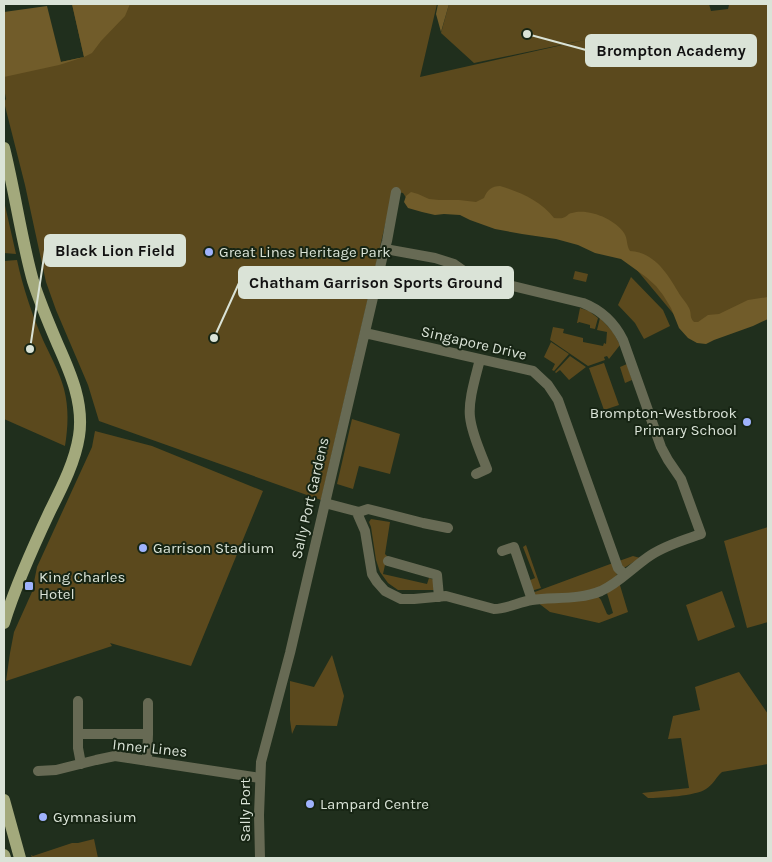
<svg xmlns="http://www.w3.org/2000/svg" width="772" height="862" viewBox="0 0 772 862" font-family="Karla,sans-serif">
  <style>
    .green { fill: #5b491d }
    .forest { fill: #715c2a }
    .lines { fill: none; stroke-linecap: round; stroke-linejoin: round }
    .minor { stroke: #676a54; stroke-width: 10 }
    .major { stroke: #a3a97c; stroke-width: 12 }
    .poi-dot { fill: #9fb3fd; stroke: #172514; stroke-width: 2 }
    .labels { text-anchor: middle; stroke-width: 4; stroke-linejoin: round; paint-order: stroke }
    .poi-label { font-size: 15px; fill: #dae3d7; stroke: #172514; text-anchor: start }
    .street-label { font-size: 15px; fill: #dae3d7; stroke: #172514 }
    .leader { fill: none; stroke: #dae3d7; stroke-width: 2 }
    .callout-dot { fill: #dae3d7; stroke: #172514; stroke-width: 2 }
    .callout { fill: #dae3d7; stroke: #dae3d7; stroke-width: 2 }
    .callout-label { font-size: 16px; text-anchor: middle; font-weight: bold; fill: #111 }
  </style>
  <rect width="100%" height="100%" fill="#202f1d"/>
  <path class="green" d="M72 4H437L420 77 589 39 474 63 441 33 449 4H709L711 11 728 9 729 5 728 4H768V305L692 336 611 239 409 202 403 193 393 191 321 500 99 421 88 385 56 310 46 282 25 185 4 102 6 99 4 88V74L84 57Z
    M4 201 16 254 4 253Z
    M17 260C23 288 32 314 43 340 50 355 60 373 64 389 69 408 68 427 65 446L4 419V385L5 383 4 382V261Z
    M575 271 588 274 586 282 573 279Z
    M631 277 663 310 670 326 644 339 635 323 618 305Z
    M580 308 589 311 598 318 595 329 590 328V325L579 322 578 323H577Z
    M600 318 613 332 620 345 609 359 607 356 604 357 605 360 588 366 550 340 553 327 564 329 563 333 583 338V342L603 346 604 343 606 344 607 332 597 330Z
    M551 342 569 354 554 371 552 370 555 364 544 357Z
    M570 356 586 367 569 380 560 370 556 373 555 372Z
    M604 363 619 405 604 410 589 368Z
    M627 364 632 380 625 383 620 367Z
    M352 419 400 434 390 474 359 466 353 489 337 484Z
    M95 431 152 446 263 491 191 666 110 643 112 646 6 681 10 653 14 632 32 592 37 567 92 447Z
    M371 519 390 522 385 554 387 556 383 574 427 584 429 578 434 580 438 590H398L388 583 380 572 376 560 371 527 369 522Z
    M768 527V622L747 628 724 541Z
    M526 545 541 588 531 591 528 581 535 578 523 547Z
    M633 556 640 558 624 568 619 561Z
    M613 563 617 574 616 577 604 586 585 592 536 597 532 593Z
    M619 582 628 612 599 623 550 612 537 602 597 595 601 600 607 614 609 615 613 613 607 593Z
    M722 591 735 627 698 641 686 605Z
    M332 655 344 696 337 726 296 725 292 734 290 720V681L314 687Z
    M739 672 768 714V764L722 772C716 777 713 785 706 789 696 796 660 798 648 798L642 793 689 788 681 738 668 739 673 716 700 710 695 687Z
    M94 839 98 858H32L31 855 33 856 72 843H78Z"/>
  <path class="forest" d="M72 4H130L125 16 101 41 92 53 84 57 59 65 4 77V12L47 6 61 62 84 57Z
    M438 4H449L441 32 436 14Z
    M500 186C520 192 541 201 554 218 558 218 562 219 565 217 570 214 567 214 572 213 588 208 615 219 624 233 628 239 626 245 630 251 655 252 669 276 680 295 683 299 687 304 689 308 692 314 689 317 694 322H698L708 315 719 314 748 300 768 297V319L753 326 714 340 706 344 697 343 688 338 679 328 671 308 663 295 656 286 646 277 621 259 595 253 578 245 556 239 522 234 495 229 470 220 460 215 444 214 435 215 422 212 408 208 404 202 406 196 411 192 418 194 429 199 439 200H459L476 202 484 198C487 190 492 186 500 186Z"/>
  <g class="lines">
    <path class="minor" d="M365 333 533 371 548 385 558 400 618 568 624 574
      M476 474 487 469C481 453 472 435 470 417 468 400 476 376 480 359
      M325 503 359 512 368 509 423 523 448 528
      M359 512 358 515 365 531 372 574 377 582 385 591 401 599H414L446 596 494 609C507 609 519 602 532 600 554 597 579 600 601 591 619 583 634 566 651 555 666 545 684 540 701 534L681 479 668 460 661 447 623 340C615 324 601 310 583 303L471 276 454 264 435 258 385 249
      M502 551 514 547 532 600
      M388 561 437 575 439 597
      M148 703V734
      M78 734V701
      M81 764 78 748V734H148L147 761
      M38 771 56 770 96 760 115 756 260 778
      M260 858 259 815 261 762 290 653 382 259 387 241 396 192"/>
    <path class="major" d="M4 148C15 192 21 238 33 281 40 303 49 324 58 345 71 374 84 404 79 436 75 462 62 487 50 511 33 547 16 584 4 623
      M4 800 20 858
      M4 855 5 858"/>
  </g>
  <g class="poi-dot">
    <circle cx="209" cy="252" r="5"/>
    <circle cx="747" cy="422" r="5"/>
    <circle cx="143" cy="548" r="5"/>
    <rect x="24" y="581" width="10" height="10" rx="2.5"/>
    <circle cx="310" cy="804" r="5"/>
    <circle cx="43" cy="817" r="5"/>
  </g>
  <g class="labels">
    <g class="poi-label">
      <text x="219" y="257">Great Lines Heritage Park</text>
      <text x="737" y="418" text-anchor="end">Brompton-Westbrook<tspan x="737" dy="17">Primary School</tspan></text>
      <text x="153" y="553">Garrison Stadium</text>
      <text x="39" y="582">King Charles<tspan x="39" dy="17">Hotel</tspan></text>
      <text x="320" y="809">Lampard Centre</text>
      <text x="53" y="822">Gymnasium</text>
    </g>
    <g class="street-label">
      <text transform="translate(474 343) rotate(13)" y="5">Singapore Drive</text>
      <text transform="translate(310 498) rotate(-77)" y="5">Sally Port Gardens</text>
      <text transform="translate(150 748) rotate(6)" y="5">Inner Lines</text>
      <text transform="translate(245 810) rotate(-90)" y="5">Sally Port</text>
    </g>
  </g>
  <path class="leader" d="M527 34L586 50M30 349L45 250M214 338L239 283"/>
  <g class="callout-dot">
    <circle cx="527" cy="34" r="5"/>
    <circle cx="30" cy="349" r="5"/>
    <circle cx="214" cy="338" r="5"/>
  </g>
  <g class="callout">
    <rect x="586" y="35" width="170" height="31" rx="5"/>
    <rect x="45" y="235" width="140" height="31" rx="5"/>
    <rect x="239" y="267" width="274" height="31" rx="5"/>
  </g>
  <g class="callout-label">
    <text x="671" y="56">Brompton Academy</text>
    <text x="115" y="256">Black Lion Field</text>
    <text x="376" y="288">Chatham Garrison Sports Ground</text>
  </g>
  <rect width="772" height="862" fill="none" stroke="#dae3d7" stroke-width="10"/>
</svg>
